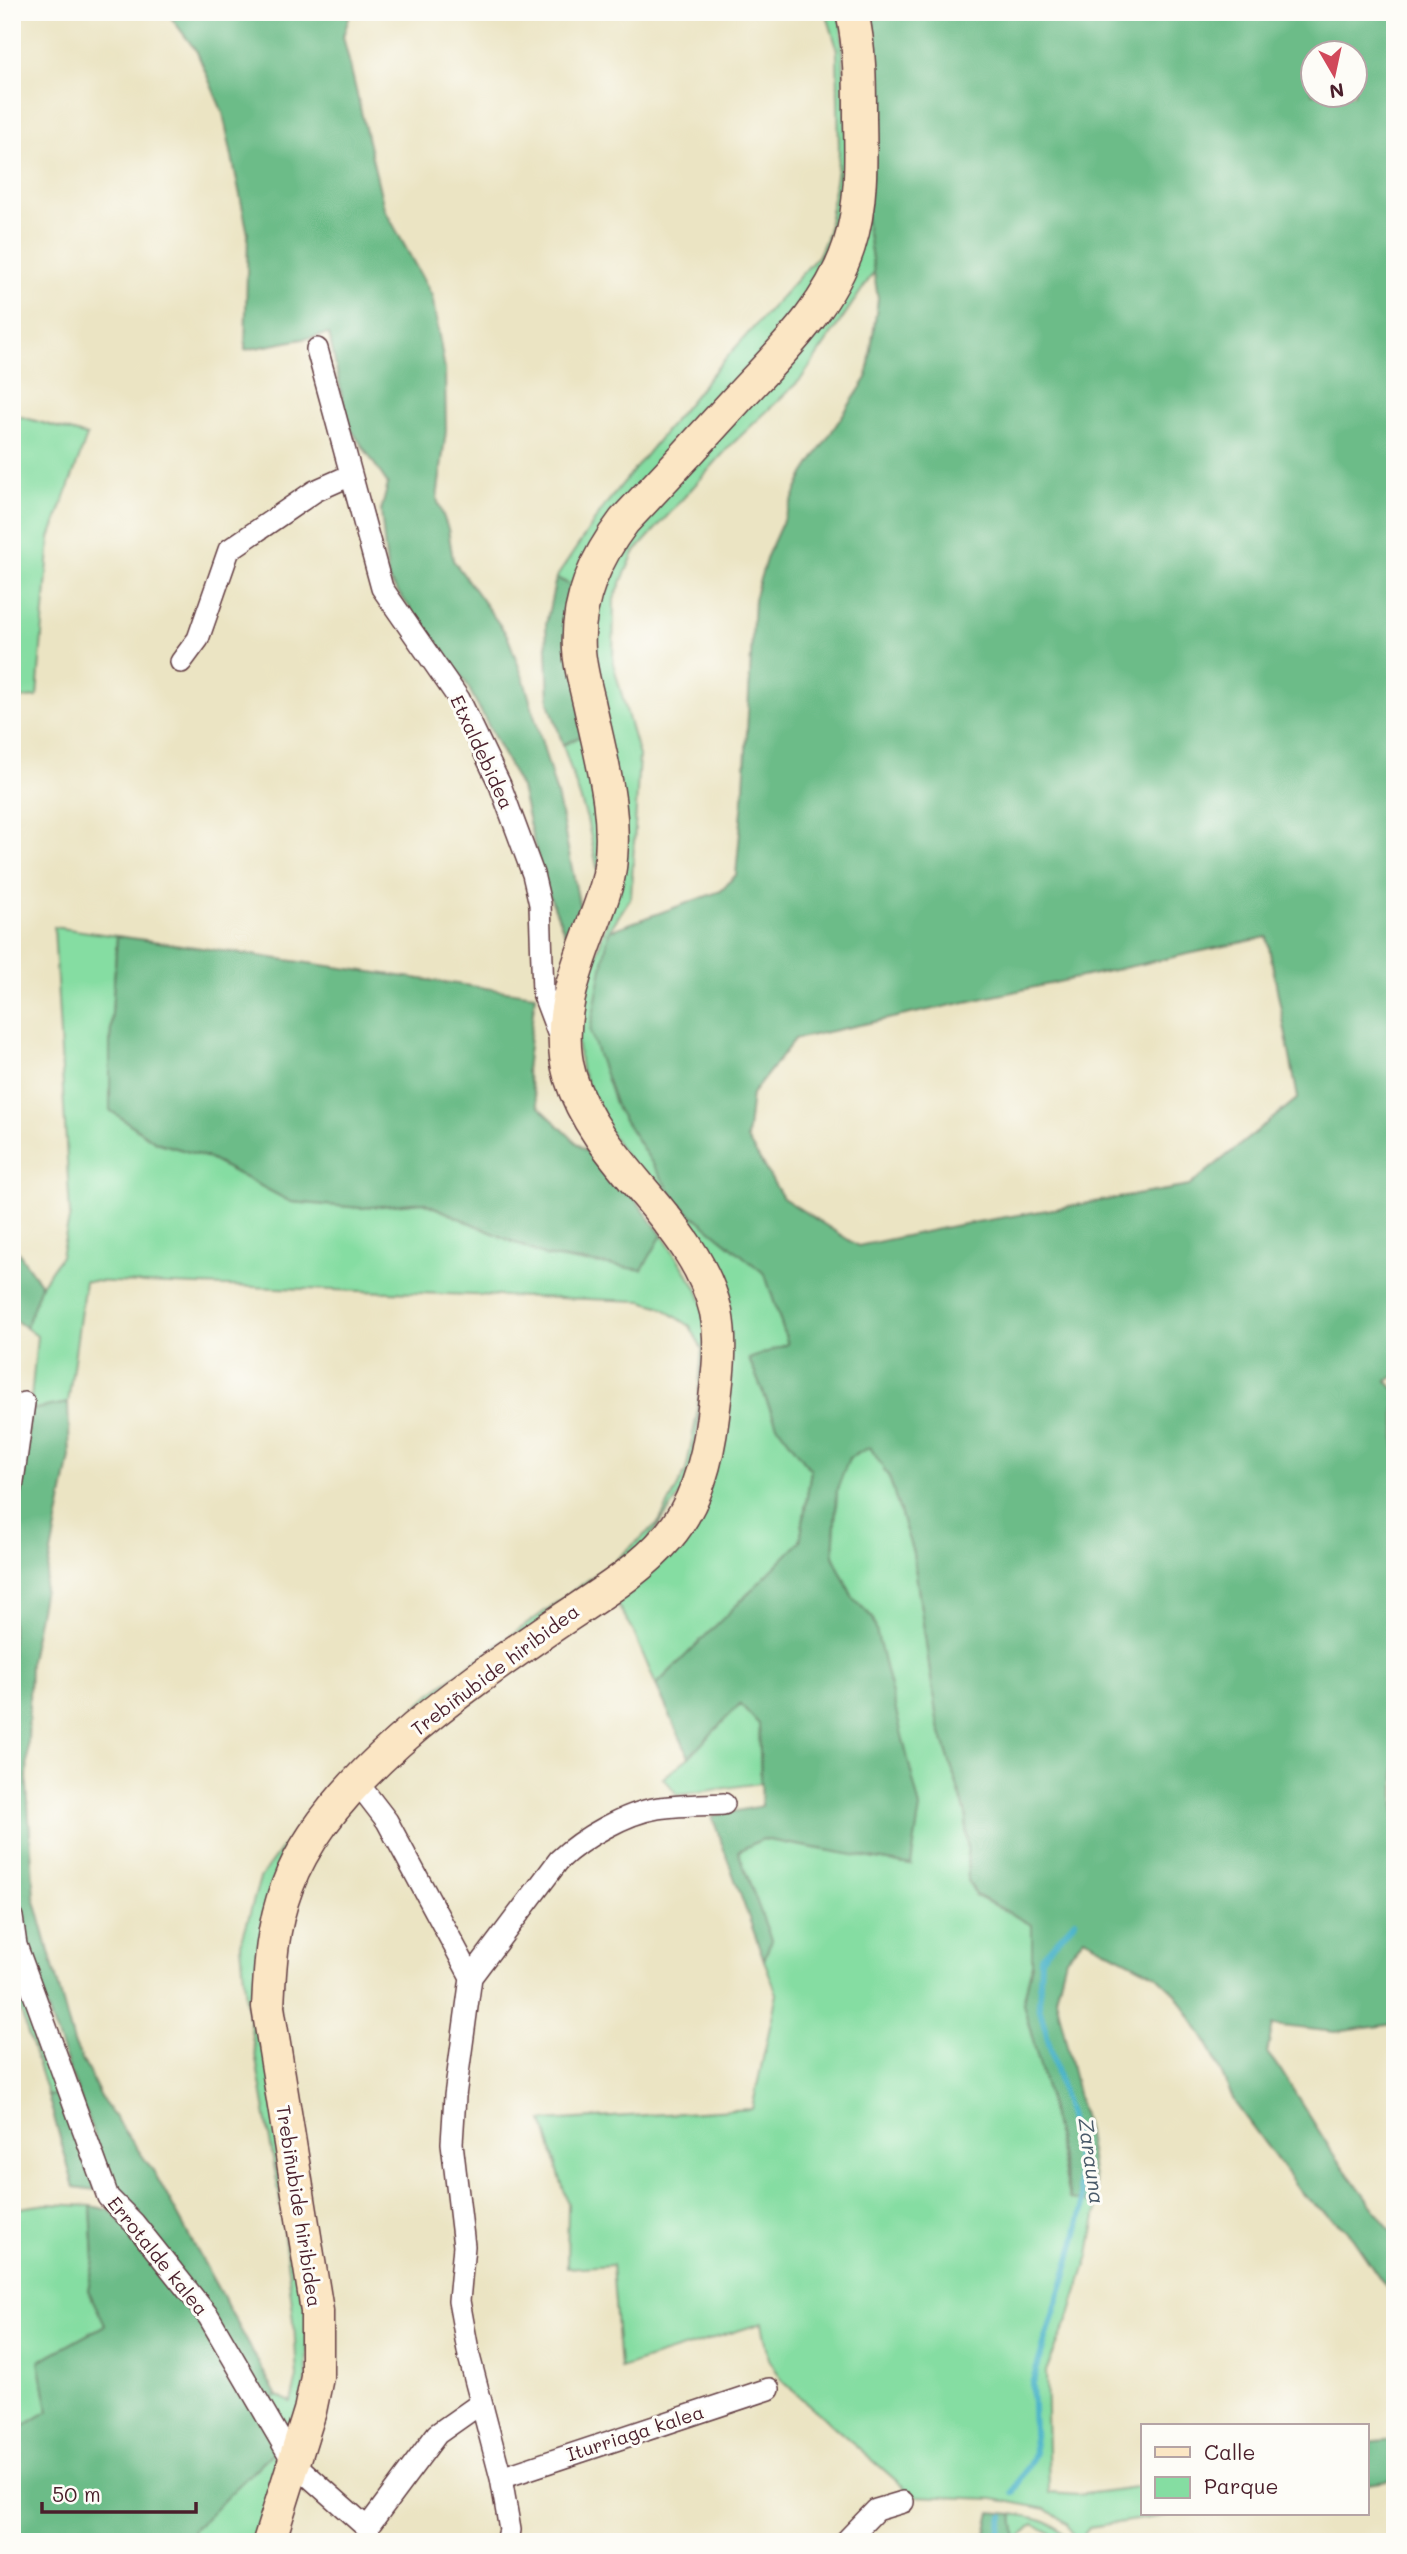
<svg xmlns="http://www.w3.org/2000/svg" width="1407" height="2554" viewBox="0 0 1407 2554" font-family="Mali,sans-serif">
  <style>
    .green { fill: #85dda2; stroke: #687e66; stroke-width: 2 }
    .forest { fill: #6cbc88; stroke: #5b6e5a; stroke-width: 2; fill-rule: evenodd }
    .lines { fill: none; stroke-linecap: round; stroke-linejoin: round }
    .stream { stroke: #4bb4c9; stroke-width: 6 }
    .street-casing { stroke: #623d42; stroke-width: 24 }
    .secondary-casing { stroke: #623d42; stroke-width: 35 }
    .street { stroke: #fff; stroke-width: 21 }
    .secondary { stroke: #fbe6c4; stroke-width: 32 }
    .labels { text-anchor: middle; stroke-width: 6; stroke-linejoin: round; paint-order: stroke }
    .street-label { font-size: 19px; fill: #4a1f2b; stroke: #fdfcf7 }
    .water-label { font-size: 21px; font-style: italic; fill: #4a5b6a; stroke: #fdfcf7 }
  </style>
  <rect width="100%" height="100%" fill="#fdfcf7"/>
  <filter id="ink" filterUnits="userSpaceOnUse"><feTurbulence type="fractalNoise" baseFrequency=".0143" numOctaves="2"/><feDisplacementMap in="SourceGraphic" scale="14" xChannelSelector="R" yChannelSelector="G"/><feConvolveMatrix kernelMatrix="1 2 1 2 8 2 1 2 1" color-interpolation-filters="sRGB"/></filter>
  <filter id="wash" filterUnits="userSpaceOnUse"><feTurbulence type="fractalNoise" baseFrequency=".00686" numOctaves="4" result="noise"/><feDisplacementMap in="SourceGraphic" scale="28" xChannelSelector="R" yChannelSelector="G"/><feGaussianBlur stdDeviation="1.57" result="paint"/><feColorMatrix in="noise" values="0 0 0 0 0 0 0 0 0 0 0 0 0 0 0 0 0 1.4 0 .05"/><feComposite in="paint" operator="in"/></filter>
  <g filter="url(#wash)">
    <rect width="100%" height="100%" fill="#ebe4c3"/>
    <path class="green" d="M826 12H841L849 188 821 290 575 587 556 578 606 504 717 368 819 255 828 233 839 153 837 48Z
      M866 219 874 272 801 379 730 446 634 553 614 599 613 663 639 756 631 897 609 931 678 1203 765 1274 788 1345 749 1359 777 1425 811 1470 800 1543 656 1685 631 1626 612 1597 694 1524 725 1313 605 1124 581 1070 575 1026 610 911 588 637 599 583 617 548Z
      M12 414 87 436 50 538 37 697 12 699Z
      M587 733 602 811 599 876 587 819 563 745Z
      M54 927 117 936 110 1044V1110L156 1142 206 1157 291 1202 361 1208 423 1202 545 1256 585 1263 662 1235 697 1288 710 1323 692 1478 636 1557 435 1702 269 1903 307 2296V2379L290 2438 269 2404 277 2396 291 2402 297 2377 294 2321 279 2193 246 2001 241 1944 260 1878 311 1808 430 1694 617 1559 659 1522 686 1471 697 1414 702 1349 690 1326 659 1306 642 1301 85 1281 68 1403 30 1410 37 1336 26 1328 41 1285 61 1256 70 1215Z
      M870 1447 889 1477 913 1553 937 1720 966 1814 968 1880 976 1896 1033 1925 1032 1964 1023 2004 1048 2096 1069 2199 1098 2204 1089 2255 1070 2315 1046 2371 1049 2493 1078 2495 1143 2486V2514H1177L1089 2527 1082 2538 1084 2542H1077L1067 2524 1046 2509 994 2499 914 2496 784 2383 769 2359 762 2323 620 2368 612 2265 567 2268 568 2204 543 2121 752 2109 777 1994 764 1960 771 1940 737 1852 762 1839 911 1865 873 1618 853 1598 833 1556 837 1489 849 1458Z
      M740 1703 759 1724 761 1783 678 1795 663 1778 689 1757Z
      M12 1960 65 2093 48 2096 12 1984Z
      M47 2204 91 2206 94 2260 88 2290 106 2325 40 2361 48 2411 12 2433V2209Z
      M278 2447 283 2470 259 2542H196L192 2530Z
      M1013 2514C1036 2518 1056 2519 1069 2542H1057L1051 2533 1033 2524 1016 2541Z"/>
    <path class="forest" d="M167 12H351L343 36 384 208 432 296 445 370 446 431 437 499 448 529 453 560 507 635 525 683 558 799 584 928 572 951 542 877 521 788 465 681 388 579 381 511 388 484 348 425 329 334 245 350 248 234 223 113 197 52Z
      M863 12H1395V1376L1387 1381 1395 1390V2024L1335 2032 1273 2025 1267 2053 1280 2069 1334 2155 1395 2237V2300L1346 2229 1304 2196 1235 2103 1210 2048 1177 1995 1156 1975 1084 1938 1066 1958 1056 1998 1087 2133 1098 2204 1070 2199 1048 2096 1023 2003 1032 1964V1925L976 1895 968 1880 966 1814 937 1720 913 1553 889 1477 870 1447 849 1458 837 1489 833 1556 853 1598 873 1618 920 1808 911 1865 763 1839 738 1851 771 1940 764 1960 712 1816 762 1806 759 1724 740 1704 689 1757 656 1685 800 1542 811 1470 777 1425 749 1359 788 1344 765 1274 678 1203 617 1109 590 1031 609 931 721 891 736 875 744 788 754 599 767 556 804 474 867 378 878 299 866 219ZM1312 52H1354V94H1312ZM1267 937 1298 1098 1189 1186 953 1226 858 1246 783 1198 747 1139 752 1094 795 1039Z
      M556 578 575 587 587 733 563 745 549 702 546 624Z
      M117 936 535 995 526 1071 538 1106 581 1147 614 1171 662 1235 642 1270 545 1256 423 1202 361 1208 291 1202 206 1157 156 1142 110 1110V1044Z
      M12 1243 41 1285 26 1328 12 1318Z
      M68 1403 70 1457 30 1660 27 1784 34 1897 74 2043 103 2101 154 2172 277 2396 269 2404 114 2190 25 1949 12 1847V1591L30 1410Z
      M65 2093 96 2190 74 2187 48 2096Z
      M91 2206 110 2210 174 2280 278 2447 193 2530 196 2542H12V2433L48 2411 39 2361 105 2325 88 2290 94 2260Z
      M1395 2439V2480L1367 2484V2442Z
      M991 2512 1013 2514 1016 2542H984Z"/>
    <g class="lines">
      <path class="stream" d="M1013 2493 1035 2453 1032 2384 1068 2267 1083 2209 1072 2128 1039 2006 1041 1958 1075 1921
        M997 2542 1003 2517"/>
    </g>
  </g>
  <g filter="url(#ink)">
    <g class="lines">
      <defs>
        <path id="street" d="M317 349 382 588 459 699 500 785 533 874 540 904 543 993 560 1038
          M181 662 198 639 229 550 315 491 351 475
          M12 1488 24 1403
          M357 1782 387 1821 471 1977 455 2096 452 2143 464 2246 459 2301 469 2356 501 2478 510 2530 507 2542
          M12 1917 16 1945 108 2197 134 2223 209 2317 294 2463 367 2528 372 2542
          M471 1977 559 1860C582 1838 626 1813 658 1808 680 1805 702 1805 724 1804
          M501 2478 769 2389
          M367 2528 437 2434 481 2403
          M845 2542 876 2510 903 2502"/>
        <path id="secondary" d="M269 2542 310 2411 317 2377V2311L268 2007C270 1965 272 1926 287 1887 325 1782 461 1689 551 1627 590 1600 637 1574 668 1537 697 1503 708 1459 713 1416 717 1381 723 1346 716 1312 695 1220 597 1166 570 1076 555 1024 574 973 593 924 599 908 606 891 609 874 619 816 601 758 589 702 585 685 580 667 579 650 576 602 595 559 624 521 663 480 702 438 740 396 781 352 830 305 849 246 862 206 861 160 860 118 860 82 860 47 852 12"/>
      </defs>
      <use href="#street" class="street-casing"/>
      <use href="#secondary" class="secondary-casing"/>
      <use href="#street" class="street"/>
      <use href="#secondary" class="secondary"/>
    </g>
  </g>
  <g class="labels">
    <g class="street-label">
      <text transform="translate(482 752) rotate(65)" y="7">Etxaldebidea</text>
      <text transform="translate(495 1670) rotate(-37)" y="7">Trebiñubide hiribidea</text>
      <text transform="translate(299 2206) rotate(81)" y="7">Trebiñubide hiribidea</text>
      <text transform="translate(158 2256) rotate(51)" y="7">Errotalde kalea</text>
      <text transform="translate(635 2433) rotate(-18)" y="7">Iturriaga kalea</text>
    </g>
    <g class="water-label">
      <text transform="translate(1091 2161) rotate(82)" y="7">Zarauna</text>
    </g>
  </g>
  <rect width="1407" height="2554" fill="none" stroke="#fdfcf7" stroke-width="42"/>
  <rect x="1141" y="2424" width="228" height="91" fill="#fdfcf7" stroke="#b5a4a5" stroke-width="2"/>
  <rect x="1155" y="2447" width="35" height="10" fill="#fbe6c4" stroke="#b5a4a5" stroke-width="2"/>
  <text x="1204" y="2460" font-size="21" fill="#4a1f2b">Calle</text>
  <rect x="1155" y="2477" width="35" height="21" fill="#85dda2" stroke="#b5a4a5" stroke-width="2"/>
  <text x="1204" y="2494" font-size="21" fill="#4a1f2b">Parque</text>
  <g transform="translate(1334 74) rotate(171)"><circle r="33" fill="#fdfcf7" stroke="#b5a4a5" stroke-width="2"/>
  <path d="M0-5L12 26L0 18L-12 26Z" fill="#d1495b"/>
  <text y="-10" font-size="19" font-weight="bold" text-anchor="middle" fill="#4a1f2b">N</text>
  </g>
  <path d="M42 2502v10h154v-10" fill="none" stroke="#4a1f2b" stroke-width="3.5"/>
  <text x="52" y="2502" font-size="21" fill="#4a1f2b" stroke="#fdfcf7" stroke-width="5" paint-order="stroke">50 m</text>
</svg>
